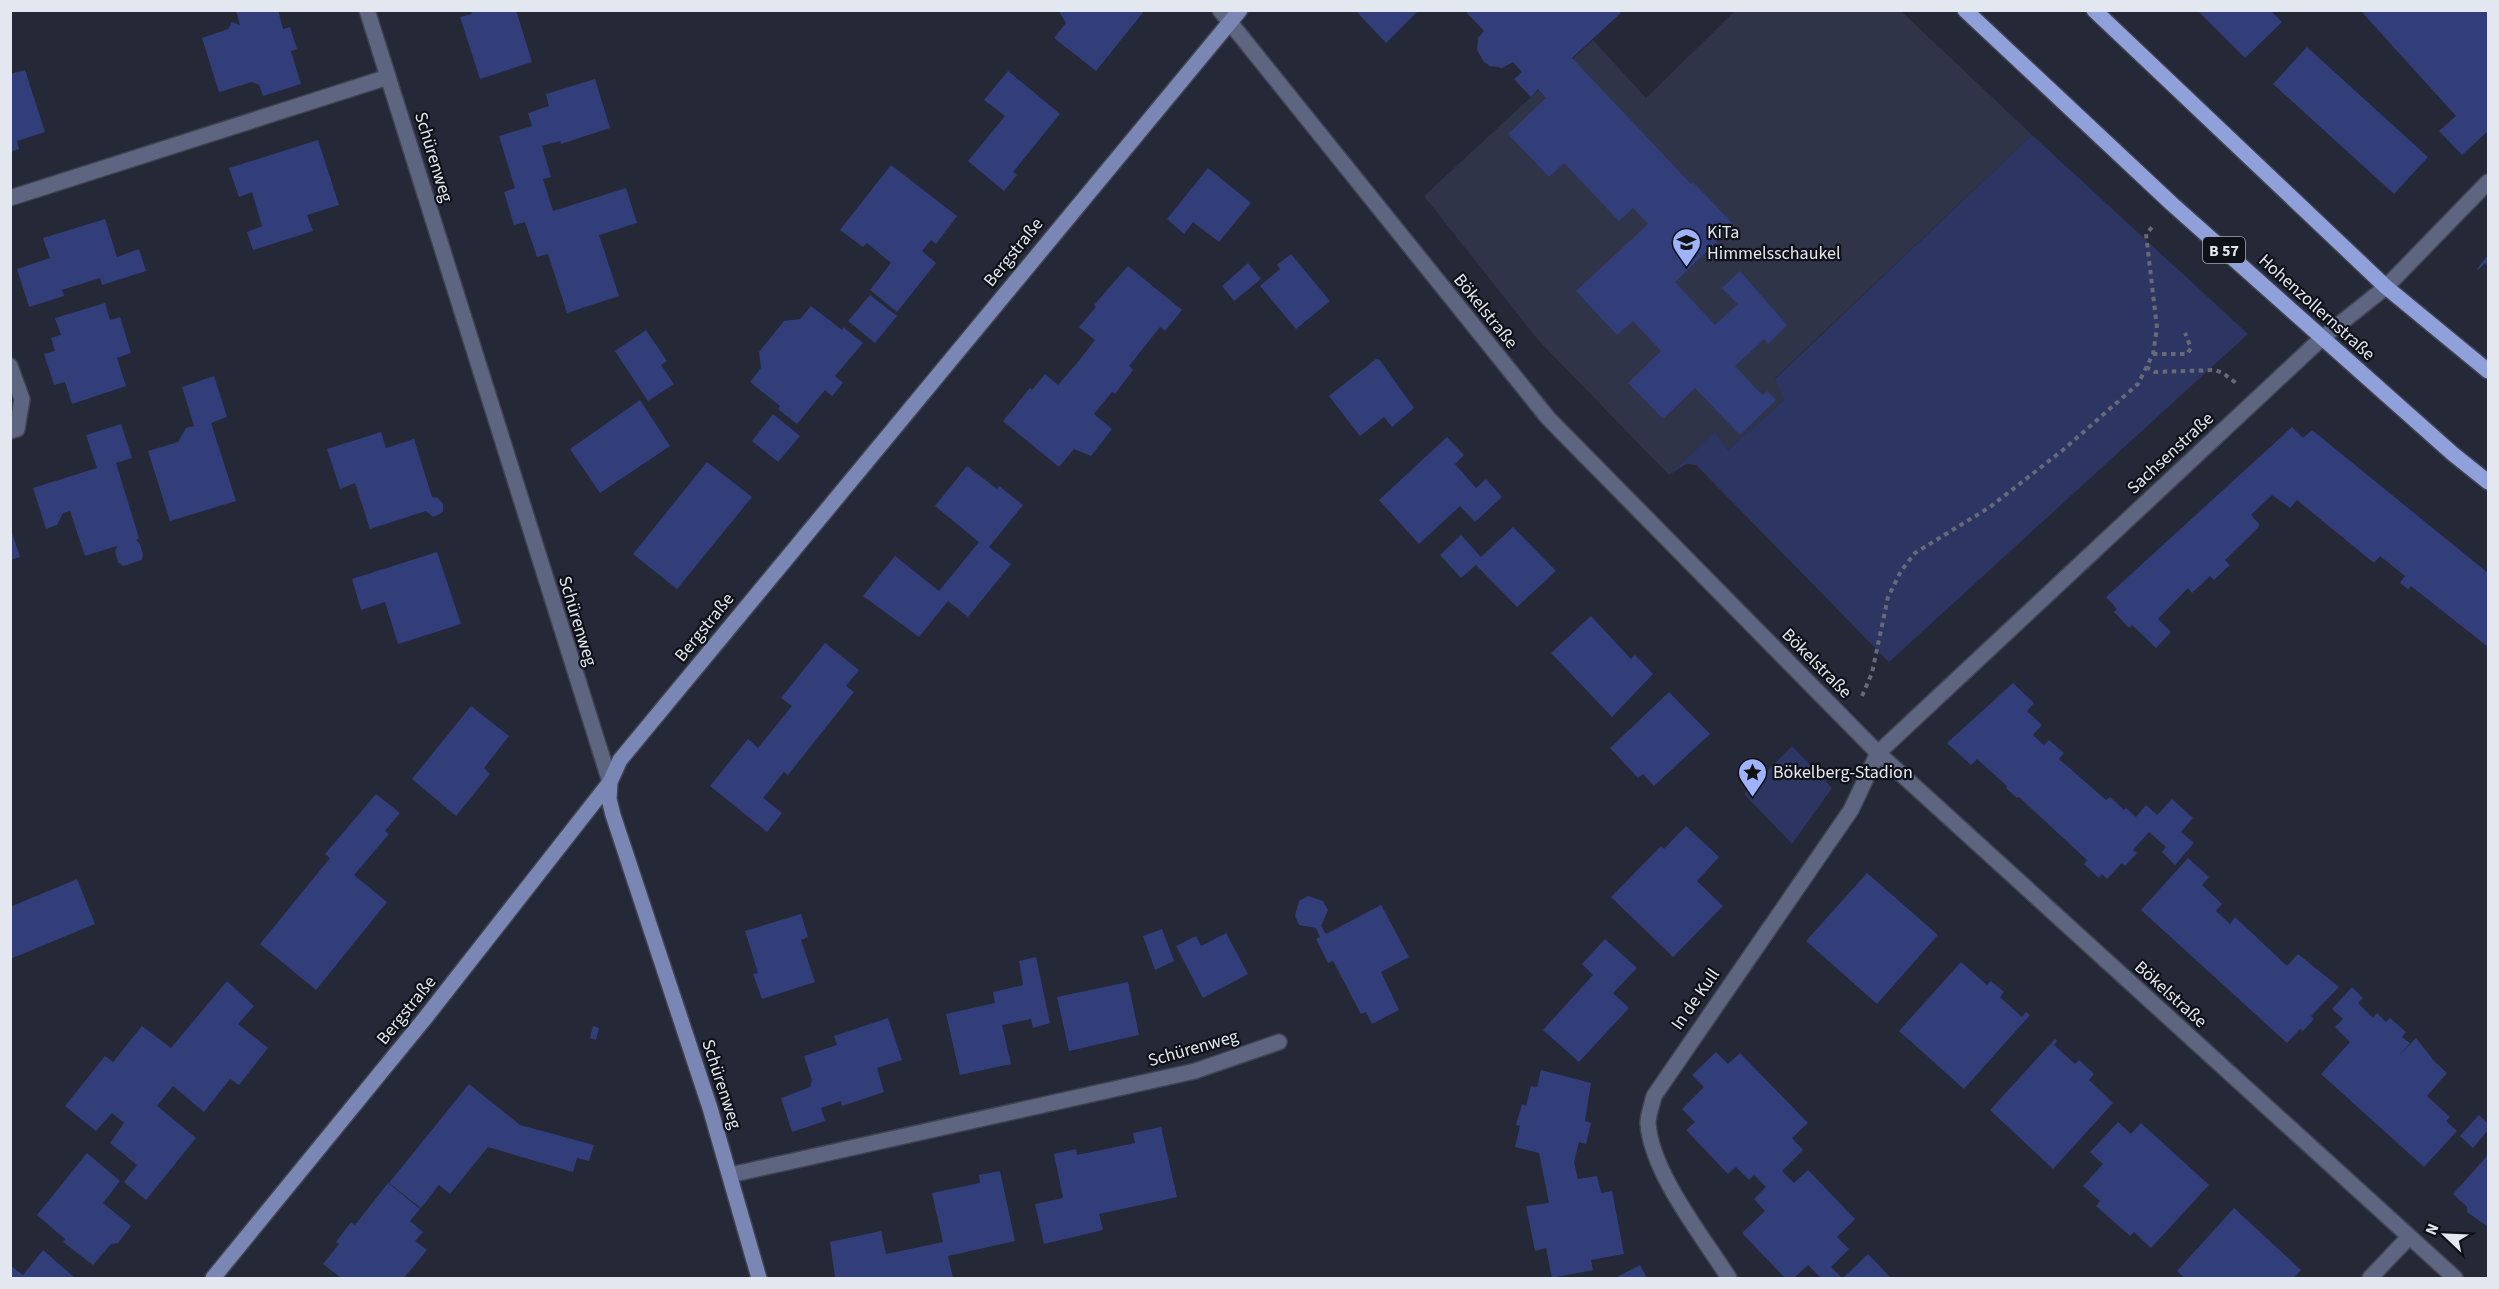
<svg xmlns="http://www.w3.org/2000/svg" width="2499" height="1289" viewBox="0 0 2499 1289" font-family="'Source Sans 3',sans-serif">
  <style>
    .built { fill: #2f3448 }
    .green { fill: #2d3662 }
    .building { fill: #323e7a }
    .lines { fill: none; stroke-linecap: round; stroke-linejoin: round }
    .street-casing { stroke: #3f4351; stroke-width: 18 }
    .secondary-casing { stroke: #3f4351; stroke-width: 18 }
    .primary-casing { stroke: #3f4351; stroke-width: 18 }
    .path { stroke: #666a77; stroke-width: 4; stroke-dasharray: 4.5 4.5; stroke-linecap: butt }
    .street { stroke: #5d6581; stroke-width: 15 }
    .secondary { stroke: #7a86b3; stroke-width: 15 }
    .primary { stroke: #90a0da; stroke-width: 15 }
    .labels { text-anchor: middle; stroke-width: 4.5; stroke-linejoin: round; paint-order: stroke }
    .shield { fill: #0f1118; stroke: #a3a7af; stroke-width: 1.5 }
    .shield-label { font-size: 16px; font-weight: bold; fill: #e3e7f0 }
    .street-label { font-size: 18px; fill: #e3e7f0; stroke: #0f1118 }
    .poi-label { font-size: 18px; fill: #e3e7f0; stroke: #0f1118; text-anchor: start }
  </style>
  <rect width="100%" height="100%" fill="#242837"/>
  <path class="built" d="M1735 11H1901L2032 135 1775 378 1784 400 1728 450 1715 433 1669 475 1538 340 1424 196 1593 40 1646 98Z"/>
  <path class="green" d="M2032 135 2248 334 1889 662 1696 465 1686 464 1669 475 1715 432 1728 450 1784 400 1775 379Z
    M1792 746 1832 788 1792 844 1744 794Z"/>
  <path class="building" d="M236 10H278L283 29 290 27 297 49 291 51 301 84 263 96 259 85 252 82 219 92 202 38 228 29 232 22 240 25Z
    M471 10H516L532 62 480 79 460 17 472 14Z
    M1058 10H1145L1096 71 1054 38 1066 23Z
    M1355 10H1419L1386 43Z
    M1464 10H1624L1572 58 1691 184 1693 182 1734 225 1675 282 1715 325 1738 304 1722 288 1740 271 1787 325 1768 344 1764 339 1735 366 1762 395 1767 391 1776 400 1740 435 1695 388 1663 419 1628 383 1661 351 1633 321 1617 335 1576 291 1648 224 1633 208 1619 221 1564 163 1549 177 1508 134 1546 98 1538 89 1531 97 1514 79 1522 72 1513 62 1502 68 1490 66 1484 62 1477 50 1478 38 1484 31Z
    M2197 10H2270L2282 22 2245 58Z
    M2360 10H2488V131L2462 155 2439 131 2456 116Z
    M2307 47 2428 157 2394 194 2273 84Z
    M25 70 45 132 17 141 19 149 10 152V74Z
    M1008 71 1060 114 1013 172 1017 175 1004 191 968 161 1005 116 984 100Z
    M595 79 610 128 561 144 560 141 542 146 551 177 543 179 553 211 626 188 637 223 599 235 619 296 567 313 548 254 537 257 525 222 514 225 504 192 515 188 499 136 532 126 528 113 549 106 546 94Z
    M318 140 339 205 307 215 313 231 253 250 247 232 262 226 252 192 239 197 229 168Z
    M891 165 957 216 936 244 931 240 922 251 936 263 897 312 870 290 891 263 867 243 863 247 840 230Z
    M1208 168 1251 203 1219 242 1193 222 1184 234 1167 219Z
    M105 219 117 257 139 249 146 271 102 285 100 278 62 290 64 296 29 307 17 269 50 258 43 238Z
    M1291 254 1330 301 1296 329 1260 286 1280 269 1277 265Z
    M2488 255V266L2485 263 2478 270 2477 269Z
    M1248 263 1261 279 1234 301 1222 286Z
    M1128 266 1182 310 1165 331 1160 327 1129 366 1133 370 1115 394 1112 392 1094 414 1112 429 1091 456 1074 449 1059 467 1003 421 1030 388 1032 390 1045 374 1058 385 1077 363 1095 340 1079 327 1096 307 1094 305Z
    M870 295 897 316 875 343 848 321Z
    M105 303 110 320 120 317 131 353 117 358 126 386 72 404 65 382 54 385 44 354 55 351 51 338 61 335 55 318Z
    M811 306 842 330 843 327 863 343 835 376 843 383 832 396 825 390 797 424 778 409 780 406 750 382 761 368 759 352 784 321 800 319Z
    M646 330 667 361 661 365 674 384 648 401 615 351Z
    M1376 359H1379L1414 408 1392 427 1384 417 1360 436 1329 396Z
    M214 376 227 417 211 423 236 501 170 521 148 451 178 442 186 428 194 426 182 387Z
    M640 400 670 446 600 493 570 449Z
    M773 414 800 436 778 462 752 441Z
    M121 424 132 458 116 463 139 538 136 540 140 544 143 554 142 560 123 566 118 562 115 552 117 546 85 556 70 511 63 513 57 525 46 529 33 488 97 468 86 435Z
    M2292 427 2303 438 2312 430 2488 573V647L2411 586 2408 589 2400 583 2405 576 2380 556 2374 563 2297 500 2290 508 2272 495 2251 515 2259 524 2258 528 2225 560 2230 565 2214 580 2210 576 2192 593 2188 588 2158 619 2171 632 2156 648 2132 625 2129 628 2114 612 2117 609 2106 597Z
    M381 432 386 448 414 439 432 497 438 498 443 504V511L440 514 433 517 426 511 370 529 355 483 340 489 327 449Z
    M1447 437 1464 455 1455 464 1476 488 1486 479 1502 497 1475 522 1460 506 1419 544 1379 500Z
    M707 462 752 497 677 589 633 554Z
    M967 466 997 489 999 486 1023 505 989 547 1011 564 968 617 948 601 919 637 863 596 895 556 939 591 979 542 935 506Z
    M10 527 20 557 10 560Z
    M1513 527 1556 571 1517 607 1476 565 1461 578 1440 555 1461 535 1481 557Z
    M437 552 461 624 398 644 385 602 361 610 352 579Z
    M1591 616 1631 659 1635 655 1653 674 1612 717 1551 653Z
    M825 643 859 670 846 686 854 692 788 775 784 772 763 798 782 813 767 832 710 786 748 739 758 748 792 706 781 698Z
    M2013 683 2034 703 2027 711 2042 725 2033 735 2044 745 2049 740 2064 753 2059 759 2106 800 2110 797 2124 810 2126 808 2136 817 2146 805 2157 815 2172 799 2193 818 2181 832 2194 843 2175 865 2162 852 2166 847 2149 832 2133 850 2137 853 2125 866 2122 863 2107 879 2102 874 2099 878 2084 864 2087 860 2019 797 2017 798 2006 788 2007 786 1977 759 1971 765 1947 743Z
    M1669 692 1710 734 1654 786 1643 774 1638 778 1610 748Z
    M471 706 509 736 484 768 490 774 456 816 412 779Z
    M376 794 400 813 385 831 389 834 354 875 387 902 316 990 260 944 330 858 325 854Z
    M1686 826 1719 857 1697 881 1723 906 1673 957 1611 897 1661 846 1664 849Z
    M2188 858 2209 877 2202 885 2222 904 2216 911 2230 924 2235 917 2287 966 2298 954 2339 987 2311 1016 2314 1019 2303 1031 2300 1029 2287 1043 2141 910Z
    M1867 873 1938 935 1877 1004 1806 941Z
    M77 879 95 924 10 959V907Z
    M1308 896 1323 901 1328 910 1321 926 1326 934 1381 905 1409 957 1381 972 1399 1010 1372 1024 1366 1012 1361 1014 1333 961 1328 963 1316 939 1320 937 1316 928 1299 925 1295 916 1299 901Z
    M801 914 808 937 801 940 815 982 762 999 753 974 758 973 745 931Z
    M1162 929 1174 961 1155 970 1143 936Z
    M1226 933 1248 974 1203 998 1176 946 1196 936 1201 946Z
    M1605 939 1637 968 1613 993 1629 1008 1579 1062 1543 1030 1593 975 1582 964Z
    M1036 957 1050 1023 1033 1028 1031 1019 1002 1025 1011 1064 960 1075 946 1014 995 1003 993 992 1023 985 1019 961Z
    M1961 962 1987 985 1991 981 2004 992 2000 997 2022 1017 2026 1012 2030 1015 1964 1089 1899 1031Z
    M227 981 254 1006 238 1024 268 1048 239 1085 230 1079 204 1112 173 1086 157 1106 196 1138 146 1200 124 1182 137 1165 110 1143 124 1123 112 1113 96 1131 65 1106 105 1056 113 1062 142 1026 171 1048Z
    M1128 982 1139 1035 1069 1051 1057 997Z
    M2352 987 2363 998 2358 1003 2373 1018 2377 1013 2386 1022 2390 1018 2406 1032 2402 1037 2410 1043 2398 1057 2416 1038 2434 1061 2447 1073 2427 1096 2450 1117 2446 1121 2457 1131 2424 1167 2321 1074 2350 1042 2335 1027 2343 1019 2332 1009Z
    M888 1018 902 1060 877 1068 884 1092 842 1106 841 1101 821 1108 825 1121 792 1132 781 1098 810 1087 812 1080 804 1056 837 1045 834 1036Z
    M593 1026 599 1028 596 1040 590 1038Z
    M2055 1039 2057 1041 2054 1045 2075 1064 2079 1060 2094 1074 2089 1080 2113 1103 2053 1169 1990 1110Z
    M1716 1052 1728 1064 1740 1053 1808 1123 1792 1138 1803 1150 1782 1171 1794 1183 1808 1170 1855 1219 1837 1237 1849 1249 1831 1267 1842 1278H1818L1820 1277 1808 1265 1794 1278H1785L1742 1233 1765 1211 1754 1199 1766 1187 1754 1175 1749 1180 1736 1167 1728 1174 1686 1130 1695 1122 1682 1109 1704 1087 1692 1075Z
    M1541 1070 1591 1083 1585 1121 1591 1123 1586 1144 1579 1142 1574 1162 1578 1179 1597 1176 1601 1193 1612 1191 1624 1254 1591 1260 1593 1270 1552 1278 1546 1248 1535 1251 1526 1206 1549 1203 1539 1153 1515 1147 1520 1126 1516 1125 1522 1104 1526 1106 1531 1086 1537 1087Z
    M469 1084 520 1125 594 1145 589 1161 577 1158 573 1172 488 1147 450 1194 439 1185 421 1208 389 1183Z
    M2479 1115 2488 1124V1130L2473 1148 2460 1136Z
    M2118 1122 2131 1134 2141 1123 2209 1185 2151 1248 2134 1232 2130 1236 2096 1206 2100 1201 2083 1186 2103 1164 2090 1152Z
    M1161 1127 1177 1197 1099 1214 1103 1230 1044 1244 1035 1204 1063 1198 1054 1154 1076 1149 1077 1155 1135 1143 1133 1133Z
    M87 1153 120 1181 103 1203 131 1226 118 1243 111 1244 93 1265 63 1242 65 1239 37 1215Z
    M2488 1155V1227L2467 1212V1207L2453 1194Z
    M1000 1171 1015 1241 948 1256 953 1278 835 1277 830 1242 881 1231 886 1254 943 1242 932 1193 980 1183 979 1175Z
    M388 1183 420 1209 410 1221 423 1232 415 1241 427 1250 404 1278H341L323 1264 339 1244 336 1242 351 1222 355 1225Z
    M2234 1208 2301 1270 2294 1278H2185L2177 1271Z
    M43 1250 75 1278H10V1265L23 1275Z
    M1868 1254 1891 1278H1843Z
    M1640 1265 1647 1278H1615Z"/>
  <g class="lines">
    <defs>
      <path id="street" d="M367 10 610 782
        M1220 10 1548 418 1878 753 2455 1278
        M10 198 388 77
        M10 366 22 399 17 429 10 431
        M730 1175 1195 1071 1279 1042
        M1729 1278C1703 1237 1651 1172 1648 1123 1648 1115 1652 1105 1654 1096L1851 810 1878 753 2322 338 2386 287 2488 182
        M2370 1278 2409 1237"/>
      <path id="secondary" d="M610 782 609 799 613 815 710 1108 759 1278
        M213 1278 426 1017 610 782 620 760 1240 10"/>
      <path id="primary" d="M1965 10 2172 204 2453 454 2488 482
        M2094 10 2386 287 2488 371"/>
    </defs>
    <use href="#street" class="street-casing"/>
    <use href="#secondary" class="secondary-casing"/>
    <use href="#primary" class="primary-casing"/>
    <path class="path" d="M2153 354H2187L2191 348 2185 333
      M2146 367 2155 372 2215 370 2223 373 2236 383
      M1862 696 1872 673 1888 597 1901 571 1915 553 1990 507 2063 450 2138 384 2153 354 2157 328 2146 234 2154 225"/>
    <use href="#street" class="street"/>
    <use href="#secondary" class="secondary"/>
    <use href="#primary" class="primary"/>
  </g>
  <defs>
    <symbol id="school-pin" viewBox="-11 -11 22 30"><path d="M0 17L-7.5 6A9.5 9.5 0 1 1 7.5 6Z" fill="#9fb3fd" stroke="#0f1118"/><path d="M0-5L7-2L0 1L-7-2ZM-4 1L0 2.5L4 1V4Q0 6-4 4Z" fill="#111"/></symbol>
    <symbol id="sight-pin" viewBox="-11 -11 22 30"><path d="M0 17L-7.5 6A9.5 9.5 0 1 1 7.5 6Z" fill="#9fb3fd" stroke="#0f1118"/><path d="M0-6L1.8-2.2L6-1.7L2.9 1.2L3.7 5.4L0 3.3L-3.7 5.4L-2.9 1.2L-6-1.7L-1.8-2.2Z" fill="#111"/></symbol>
  </defs>
  <g fill-rule="evenodd">
    <use href="#school-pin" x="1670" y="226" width="33" height="45"/>
    <use href="#sight-pin" x="1736" y="756" width="33" height="45"/>
  </g>
  <g class="labels">
    <rect class="shield" x="2203" y="237" width="42" height="26" rx="4.5"/>
    <g class="shield-label">
      <text x="2224" y="256">B 57</text>
    </g>
    <g class="street-label">
      <text transform="translate(434 157) rotate(73)" y="6">Schürenweg</text>
      <text transform="translate(1013 252) rotate(-51)" y="6">Bergstraße</text>
      <text transform="translate(2317 307) rotate(42)" y="6">Hohenzollernstraße</text>
      <text transform="translate(1486 311) rotate(51)" y="6">Bökelstraße</text>
      <text transform="translate(2170 453) rotate(-43)" y="6">Sachsenstraße</text>
      <text transform="translate(578 621) rotate(73)" y="6">Schürenweg</text>
      <text transform="translate(704 627) rotate(-51)" y="6">Bergstraße</text>
      <text transform="translate(1817 663) rotate(45)" y="6">Bökelstraße</text>
      <text transform="translate(2171 994) rotate(42)" y="6">Bökelstraße</text>
      <text transform="translate(1695 999) rotate(-55)" y="6">In de Kull</text>
      <text transform="translate(406 1010) rotate(-51)" y="6">Bergstraße</text>
      <text transform="translate(1193 1048) rotate(-16)" y="6">Schürenweg</text>
      <text transform="translate(722 1084) rotate(72)" y="6">Schürenweg</text>
    </g>
    <g class="poi-label">
      <text x="1707" y="238">KiTa<tspan x="1707" dy="21">Himmelsschaukel</tspan></text>
      <text x="1773" y="778">Bökelberg-Stadion</text>
    </g>
  </g>
  <rect width="2499" height="1289" fill="none" stroke="#e3e7f0" stroke-width="24"/>
  <g transform="translate(2445 1235) rotate(293)" stroke="#0f1118" stroke-width="4.5" paint-order="stroke">
  <path d="M0-4.5L10 22L0 15L-10 22Z" fill="#e3e7f0"/>
  <text y="-9" font-size="16" font-weight="bold" text-anchor="middle" fill="#e3e7f0">N</text>
  </g>
</svg>
